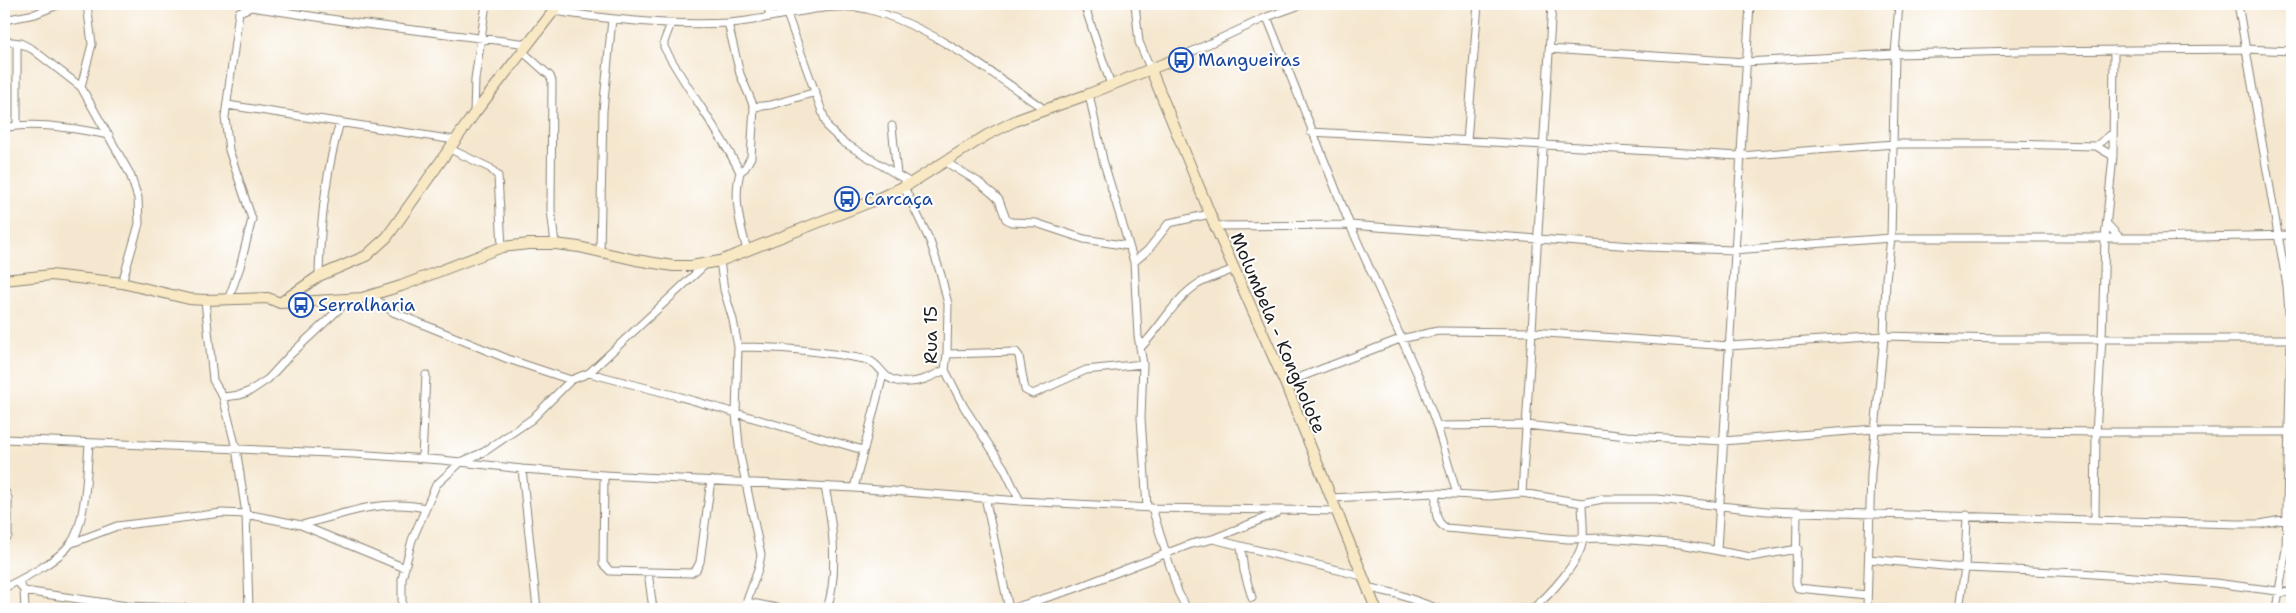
<svg xmlns="http://www.w3.org/2000/svg" width="2296" height="613" viewBox="0 0 2296 613" font-family="'Shantell Sans',sans-serif">
  <style>
    .lines { fill: none; stroke-linecap: round; stroke-linejoin: round }
    .street-casing { stroke: #888276; stroke-width: 9 }
    .secondary-casing { stroke: #888276; stroke-width: 12 }
    .street { stroke: #fff; stroke-width: 7 }
    .secondary { stroke: #f8e8c3; stroke-width: 10 }
    .labels { text-anchor: middle; stroke-width: 4; stroke-linejoin: round; paint-order: stroke }
    .transit-label { font-size: 18px; fill: #164399; stroke: #fff; text-anchor: start }
    .street-label { font-size: 18px; fill: #1c1c1c; stroke: #fff }
  </style>
  <rect width="100%" height="100%" fill="#fff"/>
  <filter id="ink" filterUnits="userSpaceOnUse"><feTurbulence type="fractalNoise" baseFrequency=".02" numOctaves="2"/><feDisplacementMap in="SourceGraphic" scale="10" xChannelSelector="R" yChannelSelector="G"/><feConvolveMatrix kernelMatrix="1 2 1 2 8 2 1 2 1" color-interpolation-filters="sRGB"/></filter>
  <filter id="wash" filterUnits="userSpaceOnUse"><feTurbulence type="fractalNoise" baseFrequency=".0096" numOctaves="4" result="noise"/><feDisplacementMap in="SourceGraphic" scale="20" xChannelSelector="R" yChannelSelector="G"/><feGaussianBlur stdDeviation="1.12" result="paint"/><feColorMatrix in="noise" values="0 0 0 0 0 0 0 0 0 0 0 0 0 0 0 0 0 1.4 0 .05"/><feComposite in="paint" operator="in"/></filter>
  <g filter="url(#wash)">
    <rect width="100%" height="100%" fill="#f5e7cf"/>
  </g>
  <g filter="url(#ink)">
    <g class="lines">
      <defs>
        <path id="street" d="M767 4 770 17
          M1084 4 1111 85
          M1135 4 1139 42 1151 70
          M2238 4 2287 286 2291 339 2286 549 2276 609
          M554 11C611 20 670 26 728 23 769 21 827 0 867 9 929 25 991 72 1044 109
          M787 14 828 128 843 142 911 183
          M1267 17 1350 225 1421 382 1437 426 1457 494
          M4 20 35 14 60 4
          M671 23 664 42V47C687 90 718 128 740 172 733 198 740 225 747 250
          M728 23 740 74 754 107 751 157 745 168 740 172
          M4 41 20 43 32 49 81 87 130 174 138 198 139 224 122 283
          M17 43V125
          M1549 49 1745 62 1895 54 2021 51 2245 49 2292 51
          M522 51 550 76 552 81 551 210 555 244
          M1178 58 1267 17 1303 4
          M81 87 92 44 87 4
          M1089 94 1103 160 1134 262 1138 336 1143 364 1141 418 1147 507
          M227 105 455 140
          M754 107 771 105 816 92
          M474 114 475 79 486 4
          M892 126 897 175
          M4 128C32 121 80 129 109 135
          M1311 132 1740 156 1894 144H1997L2096 146 2113 156
          M1467 141 1478 4
          M2096 146 2113 133
          M450 149 490 168 498 176 502 247
          M944 161 977 181 993 194 999 200 1006 219 1011 222 1036 223 1084 239 1129 246
          M904 187 930 241 941 275 948 304 947 354 945 370 964 407 1004 468 1020 501
          M2107 224 2120 238
          M1215 226 1350 225 1646 247 1734 250 1891 238H2152L2292 235
          M600 251 603 111 612 19
          M720 261 724 290 733 320 738 347 736 414 740 455 761 555 758 570 744 609
          M1134 262 1148 250 1169 223 1210 214
          M319 276C320 225 326 171 340 122
          M370 295 393 312 508 359 571 380
          M205 300 213 380 223 397 236 448 246 514 249 609
          M228 300 240 267 252 219 229 150 225 117 239 12 251 7 357 23 528 44
          M738 347C781 347 822 351 864 359 883 363 879 379 901 382 917 384 931 377 945 370
          M1140 348C1160 329 1174 299 1198 284 1209 278 1222 274 1234 269
          M947 354 1016 352 1019 356 1025 390 1033 394 1086 370 1143 364
          M589 373 681 397 863 450
          M1285 383 1400 339 1438 331 1532 332 1729 346 1884 336 1999 339H2292
          M223 397 240 395 250 391 268 379 290 355 350 299
          M1437 426 1526 425 1627 436 1723 441 1875 429 2096 432H2292
          M4 439 354 454 442 460 522 469 604 475 854 488 1020 501 1152 508 1336 511
          M422 458 426 375
          M522 469 537 609
          M604 475 603 564 610 571 691 573 696 570 700 562 711 480
          M825 487C833 525 839 572 827 609
          M854 488 883 375
          M4 489 8 498V536
          M1436 493C1436 506 1433 521 1446 528L1568 539 1605 538 1681 544 1751 557 1798 549
          M1522 493 1552 4
          M985 497 1009 609
          M1330 498 1436 493 1490 496 1522 493 1582 503 1603 499H1657L1767 511 2238 524H2260L2292 518
          M1152 508 1178 592 1187 609
          M1797 511 1796 583 1798 588 1867 595
          M2095 519 2096 432 2102 339 2105 238 2113 156 2114 50
          M302 525C342 514 383 498 425 508
          M1213 539 1362 576
          M72 543 117 526 222 513 246 514 301 525 405 568
          M1241 547 1244 571 1252 598
          M1717 550 1750 4
          M1869 559 1965 568 2080 573 2215 583 2292 593
          M648 572 653 609
          M18 581 24 591 25 609
          M1366 587 1397 594 1439 609
          M4 588C24 578 58 561 71 543 86 523 87 469 89 444
          M24 591 127 606 208 609
          M747 602 782 609
          M402 609V579L412 540 436 485 461 462 484 452 532 419 571 380 589 373 706 264
          M1010 609 1071 590 1191 544 1213 539 1277 513
          M1532 609C1549 596 1582 560 1583 538 1584 526 1582 514 1582 503
          M1867 609 1871 473 1884 336 1886 279 1891 238 1895 54 1899 4
          M1959 609 1965 568 1967 515"/>
        <path id="secondary" d="M1151 70 1215 226 1285 383 1376 609
          M4 280 51 275 122 283 189 299 205 300 268 298 280 303 299 302 362 298 401 286 502 247 529 244H555L579 247 636 260 673 266H691L720 261 873 201 911 183 987 135 1017 120 1089 94 1178 58
          M280 303 319 276 366 256 387 237 474 114 559 4"/>
      </defs>
      <use href="#street" class="street-casing"/>
      <use href="#secondary" class="secondary-casing"/>
      <use href="#street" class="street"/>
      <use href="#secondary" class="secondary"/>
    </g>
  </g>
  <defs>
    <symbol id="bus-ring" viewBox="-11 -11 22 22"><circle r="9.5" fill="#fff" stroke="#1a4fb4" stroke-width="1.5"/><path d="M-5-6H5V4H4V6H2V4H-2V6H-4V4H-5ZM-3.5-4V0h7V-4ZM-3.5 1.2v1.5H-2V1.2ZM2 1.2v1.5H3.5V1.2Z" fill="#1a4fb4"/></symbol>
  </defs>
  <g fill-rule="evenodd">
    <use href="#bus-ring" x="1167" y="46" width="28" height="28"/>
    <use href="#bus-ring" x="833" y="185" width="28" height="28"/>
    <use href="#bus-ring" x="287" y="291" width="28" height="28"/>
  </g>
  <g class="labels">
    <g class="transit-label">
      <text x="1198" y="66">Mangueiras</text>
      <text x="864" y="205">Carcaça</text>
      <text x="318" y="311">Serralharia</text>
    </g>
    <g class="street-label">
      <text transform="translate(1278 333) rotate(67)" y="6">Molumbela - Kongholote</text>
      <text transform="translate(931 335) rotate(-90)" y="6">Rua 15</text>
    </g>
  </g>
  <rect width="2296" height="613" fill="none" stroke="#fff" stroke-width="20"/>
</svg>
